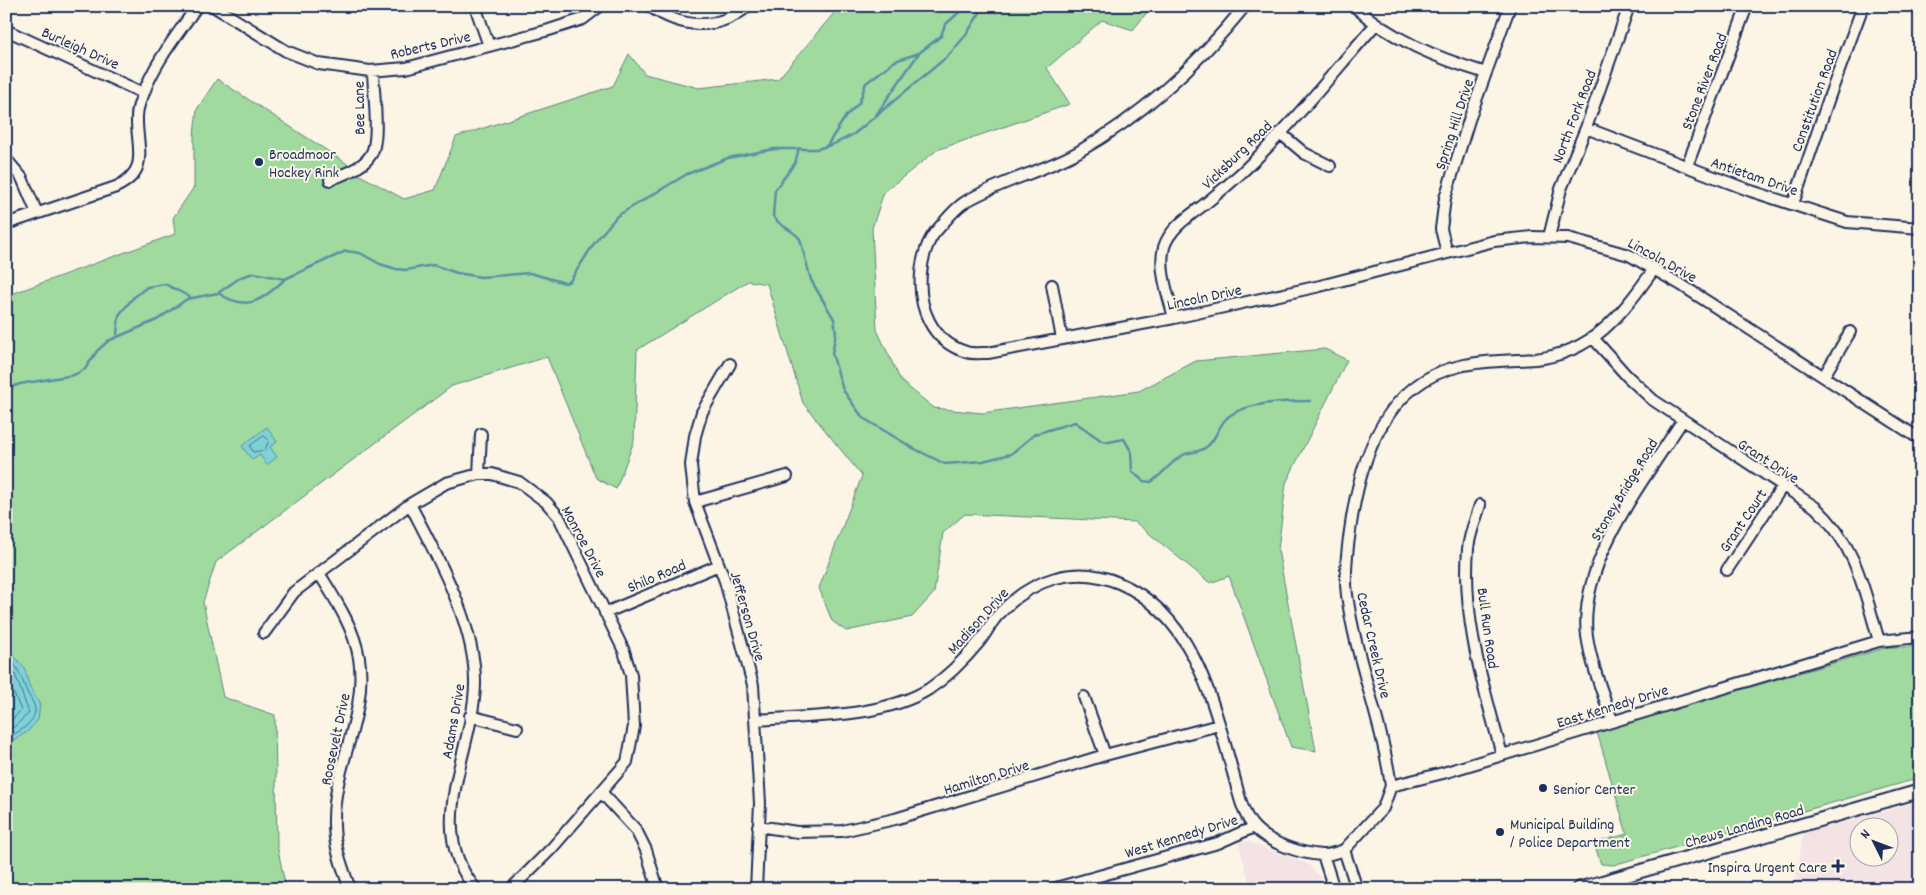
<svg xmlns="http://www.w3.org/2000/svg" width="1926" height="895" viewBox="0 0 1926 895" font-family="Dekko,sans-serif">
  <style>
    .built { fill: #f3e3e4; fill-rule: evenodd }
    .green { fill: #a0da9f; stroke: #5e847e }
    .water { fill: #80d1d6; stroke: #5890a6 }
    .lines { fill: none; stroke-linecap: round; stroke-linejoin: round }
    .shore { stroke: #43708e; stroke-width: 1 }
    .stream { stroke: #5890a6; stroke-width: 2.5 }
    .minor-casing { stroke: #1b2f5e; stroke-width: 14 }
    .major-casing { stroke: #1b2f5e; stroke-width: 16 }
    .minor { stroke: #fcf5e5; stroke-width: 10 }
    .major { stroke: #fcf5e5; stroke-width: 12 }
    .poi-dot { fill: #1b2f5e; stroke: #fcf5e5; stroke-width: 2 }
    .labels { text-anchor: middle; stroke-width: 4; stroke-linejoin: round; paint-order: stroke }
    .street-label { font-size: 16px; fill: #1b2f5e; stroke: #fcf5e5 }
    .poi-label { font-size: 16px; fill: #1b2f5e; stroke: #fcf5e5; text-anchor: start }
  </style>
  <rect width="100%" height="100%" fill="#fcf5e5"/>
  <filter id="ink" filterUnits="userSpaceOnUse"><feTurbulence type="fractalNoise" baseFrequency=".02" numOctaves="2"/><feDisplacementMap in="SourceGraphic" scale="10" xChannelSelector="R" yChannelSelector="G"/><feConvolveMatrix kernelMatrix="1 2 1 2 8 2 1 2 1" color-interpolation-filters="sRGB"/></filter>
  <g filter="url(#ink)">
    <path class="built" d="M1920 801V889H1794L1804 830 1828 827ZM1858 828H1888V858H1858Z
      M1238 841H1246L1308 864 1321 878 1324 889H1251Z"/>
    <path class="green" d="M840 6H1152L1133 30 1102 20 1047 68 1070 104 937 150 884 192 872 228 877 330 901 381 934 408 982 413 1139 391 1196 361 1325 349 1347 360 1286 483 1278 550 1316 751 1291 747 1229 576 1210 583 1135 522 965 514 943 533 934 593 912 617 846 631 832 621 819 588 862 476 803 403 767 284 748 281 637 350 634 441 616 489 596 478 547 357 452 386 216 562 203 602 223 697 275 715 277 845 286 889H193L190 882 124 889H6V296L175 234 173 218 194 187V135L197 109 217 79 346 163 358 174 404 199 435 190 456 137 613 86 629 54 645 74 699 88 778 79Z
      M1888 647H1920V778L1613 865 1601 864 1594 843 1627 834 1597 732Z"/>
    <path class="water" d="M267 427 277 442 270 447 277 457 267 465 260 455 252 460 242 446Z
      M6 646 25 669 29 685 40 705 38 720 27 732 14 740 6 737Z"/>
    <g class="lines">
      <path class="shore" d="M264 436 269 440 265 450 253 452 250 446Z
        M6 654C18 668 19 671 25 687 27 694 32 699 34 705 39 718 24 729 14 734L6 733
        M6 664 15 674 29 713 14 727H6
        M6 675 21 710 13 719H6"/>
      <path class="stream" d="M876 115 919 53 941 36 945 25 966 6
        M826 147 846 116 859 103 866 83 895 61 919 53
        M799 148 795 163 775 190 773 216C779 227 793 229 800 239L811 280 834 319 836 333 832 353 843 390 863 418 913 448 945 464 983 461 1011 454 1035 434 1075 422 1102 441 1109 442 1124 439 1131 451 1132 471 1143 481 1151 482C1161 476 1169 464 1180 457 1187 451 1198 453 1205 448 1215 442 1217 429 1225 420 1241 402 1287 401 1310 401
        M218 293C247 312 262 301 285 279
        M117 334 119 315 133 298 147 287 165 284 190 297
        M6 389 20 384 74 375 85 369 97 351 108 341 157 320 187 299 218 293 241 277 254 273 285 279 346 251 360 253 380 264 396 269 406 270 433 265 457 273 481 277 530 273 565 283 570 281 595 242 617 216 687 174 728 158 774 149H817L834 144 854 134 948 56 966 35 984 6"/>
      <defs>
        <path id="minor" d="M213 6 286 51 319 64 370 71 406 68 549 30 583 19 600 6
          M475 6 489 46
          M649 6C681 28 716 32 748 6
          M1245 6C1198 64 1143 115 1078 152 1042 172 1000 181 965 202 955 208 946 220 938 229 927 240 922 259 921 274 918 307 931 341 966 352 972 354 981 353 988 353L1174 318 1320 286 1494 241 1532 237 1568 238 1629 255 1683 286 1920 439
          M1354 6C1392 40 1437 58 1486 73
          M6 30 143 93
          M1586 128 1751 191 1847 222 1920 228
          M1280 133 1304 153 1330 166
          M6 159 22 178 37 213
          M1687 166 1747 6
          M330 180C343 174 361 169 370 156 381 142 373 90 373 71
          M1793 204 1830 95 1863 6
          M6 224 116 187C151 170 136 148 137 117 137 110 140 101 143 95 154 63 178 34 197 6
          M1549 237 1561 189 1586 128 1629 6
          M1447 253 1441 229 1445 198 1469 120 1510 6
          M1052 285 1062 339
          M1174 318C1169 297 1158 270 1164 247 1171 225 1195 213 1211 199 1273 150 1323 84 1375 25
          M1594 339 1627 376 1653 400 1815 507C1856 544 1864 590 1879 641
          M730 364 702 412 695 436 691 465 695 502 725 581 753 685 760 803 756 889
          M1824 376 1850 332
          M479 474 481 434
          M695 502 787 476
          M410 504C437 557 476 624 475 685 473 753 423 828 476 889
          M1480 505C1476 519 1469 535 1468 549 1462 621 1484 687 1502 755
          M1727 570 1782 487
          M319 573C335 599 354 627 359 658 368 714 334 764 334 819 333 844 342 866 350 889
          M605 613 719 565
          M264 633 294 592 410 504 446 483 479 474H492L519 482 546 502 559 517 624 651 631 675 634 726 627 762 552 848 511 889
          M1084 697 1105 755
          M470 716 517 728
          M756 720C809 716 883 718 929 689 947 677 965 659 979 642 987 633 991 621 1000 613 1032 579 1075 564 1119 583 1194 615 1213 702 1233 773 1238 790 1242 815 1255 828 1271 844 1299 853 1321 855 1328 856 1337 852 1344 850
          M1612 720C1603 694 1591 664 1587 636 1578 562 1644 481 1682 421
          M1391 786C1382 721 1356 660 1347 595 1344 574 1347 551 1350 531 1359 463 1383 383 1460 366 1484 360 1510 361 1535 359 1593 353 1622 314 1654 269
          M601 792 636 830 646 850 658 889
          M758 826 797 832 842 831 895 819 1105 755 1219 725
          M1344 850 1383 808 1391 786 1443 773 1879 641 1920 637
          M1344 850 1357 889
          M1323 855 1334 889
          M1052 889 1218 843 1254 827"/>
        <path id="major" d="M1578 889 1920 791"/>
      </defs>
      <use href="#minor" class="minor-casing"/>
      <use href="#major" class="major-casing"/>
      <use href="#minor" class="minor"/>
      <use href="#major" class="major"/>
    </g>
  </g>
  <g class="poi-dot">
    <circle cx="259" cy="162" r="5"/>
    <circle cx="1543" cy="788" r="5"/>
    <circle cx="1500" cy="832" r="5"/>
    <path d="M1835.5 858.5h5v5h5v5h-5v5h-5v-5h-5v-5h5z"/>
  </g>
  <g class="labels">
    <g class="street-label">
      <text transform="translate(430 44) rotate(-13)" y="6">Roberts Drive</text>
      <text transform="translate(81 47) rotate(24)" y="6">Burleigh Drive</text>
      <text transform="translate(1703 81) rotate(-69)" y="6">Stone River Road</text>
      <text transform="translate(1813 100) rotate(-70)" y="6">Constitution Road</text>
      <text transform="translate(358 108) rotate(-91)" y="6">Bee Lane</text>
      <text transform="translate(1573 116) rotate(-69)" y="6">North Fork Road</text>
      <text transform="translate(1453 124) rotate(-72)" y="6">Spring Hill Drive</text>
      <text transform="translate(1236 154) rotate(-44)" y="6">Vicksburg Road</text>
      <text transform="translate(1755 175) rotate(19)" y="6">Antietam Drive</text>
      <text transform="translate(1663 259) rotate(29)" y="6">Lincoln Drive</text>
      <text transform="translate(1204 296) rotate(-12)" y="6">Lincoln Drive</text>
      <text transform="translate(1769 460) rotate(33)" y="6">Grant Drive</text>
      <text transform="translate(1623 489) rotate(-59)" y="6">Stoney Bridge Road</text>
      <text transform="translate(1742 520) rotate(-56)" y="6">Grant Court</text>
      <text transform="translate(585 541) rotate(62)" y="6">Monroe Drive</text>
      <text transform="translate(656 575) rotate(-23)" y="6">Shilo Road</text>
      <text transform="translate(749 616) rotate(74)" y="6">Jefferson Drive</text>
      <text transform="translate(977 620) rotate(-48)" y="6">Madison Drive</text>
      <text transform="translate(1489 628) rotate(82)" y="6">Bull Run Road</text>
      <text transform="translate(1375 645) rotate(77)" y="6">Cedar Creek Drive</text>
      <text transform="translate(1612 705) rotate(-17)" y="6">East Kennedy Drive</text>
      <text transform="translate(452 721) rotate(-80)" y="6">Adams Drive</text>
      <text transform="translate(334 739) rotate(-78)" y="6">Roosevelt Drive</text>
      <text transform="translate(986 776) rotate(-17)" y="6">Hamilton Drive</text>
      <text transform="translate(1744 825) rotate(-16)" y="6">Chews Landing Road</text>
      <text transform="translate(1181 835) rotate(-17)" y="6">West Kennedy Drive</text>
    </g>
    <g class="poi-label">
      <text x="269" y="159">Broadmoor<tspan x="269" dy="18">Hockey Rink</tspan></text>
      <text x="1553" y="794">Senior Center</text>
      <text x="1510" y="829">Municipal Building<tspan x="1510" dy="18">/ Police Department</tspan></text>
      <text x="1827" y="872" text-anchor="end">Inspira Urgent Care</text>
    </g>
  </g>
  <rect width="1926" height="895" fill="none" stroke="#fcf5e5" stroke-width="25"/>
  <rect x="12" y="12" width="1901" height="870" fill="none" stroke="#1b2f5e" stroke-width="2" filter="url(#ink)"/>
  <g transform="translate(1874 842) rotate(312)"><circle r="24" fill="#fcf5e5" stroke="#a2a6af"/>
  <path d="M0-4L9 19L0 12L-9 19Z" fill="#1b2f5e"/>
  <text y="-8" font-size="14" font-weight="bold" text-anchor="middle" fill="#1b2f5e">N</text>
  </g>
</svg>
